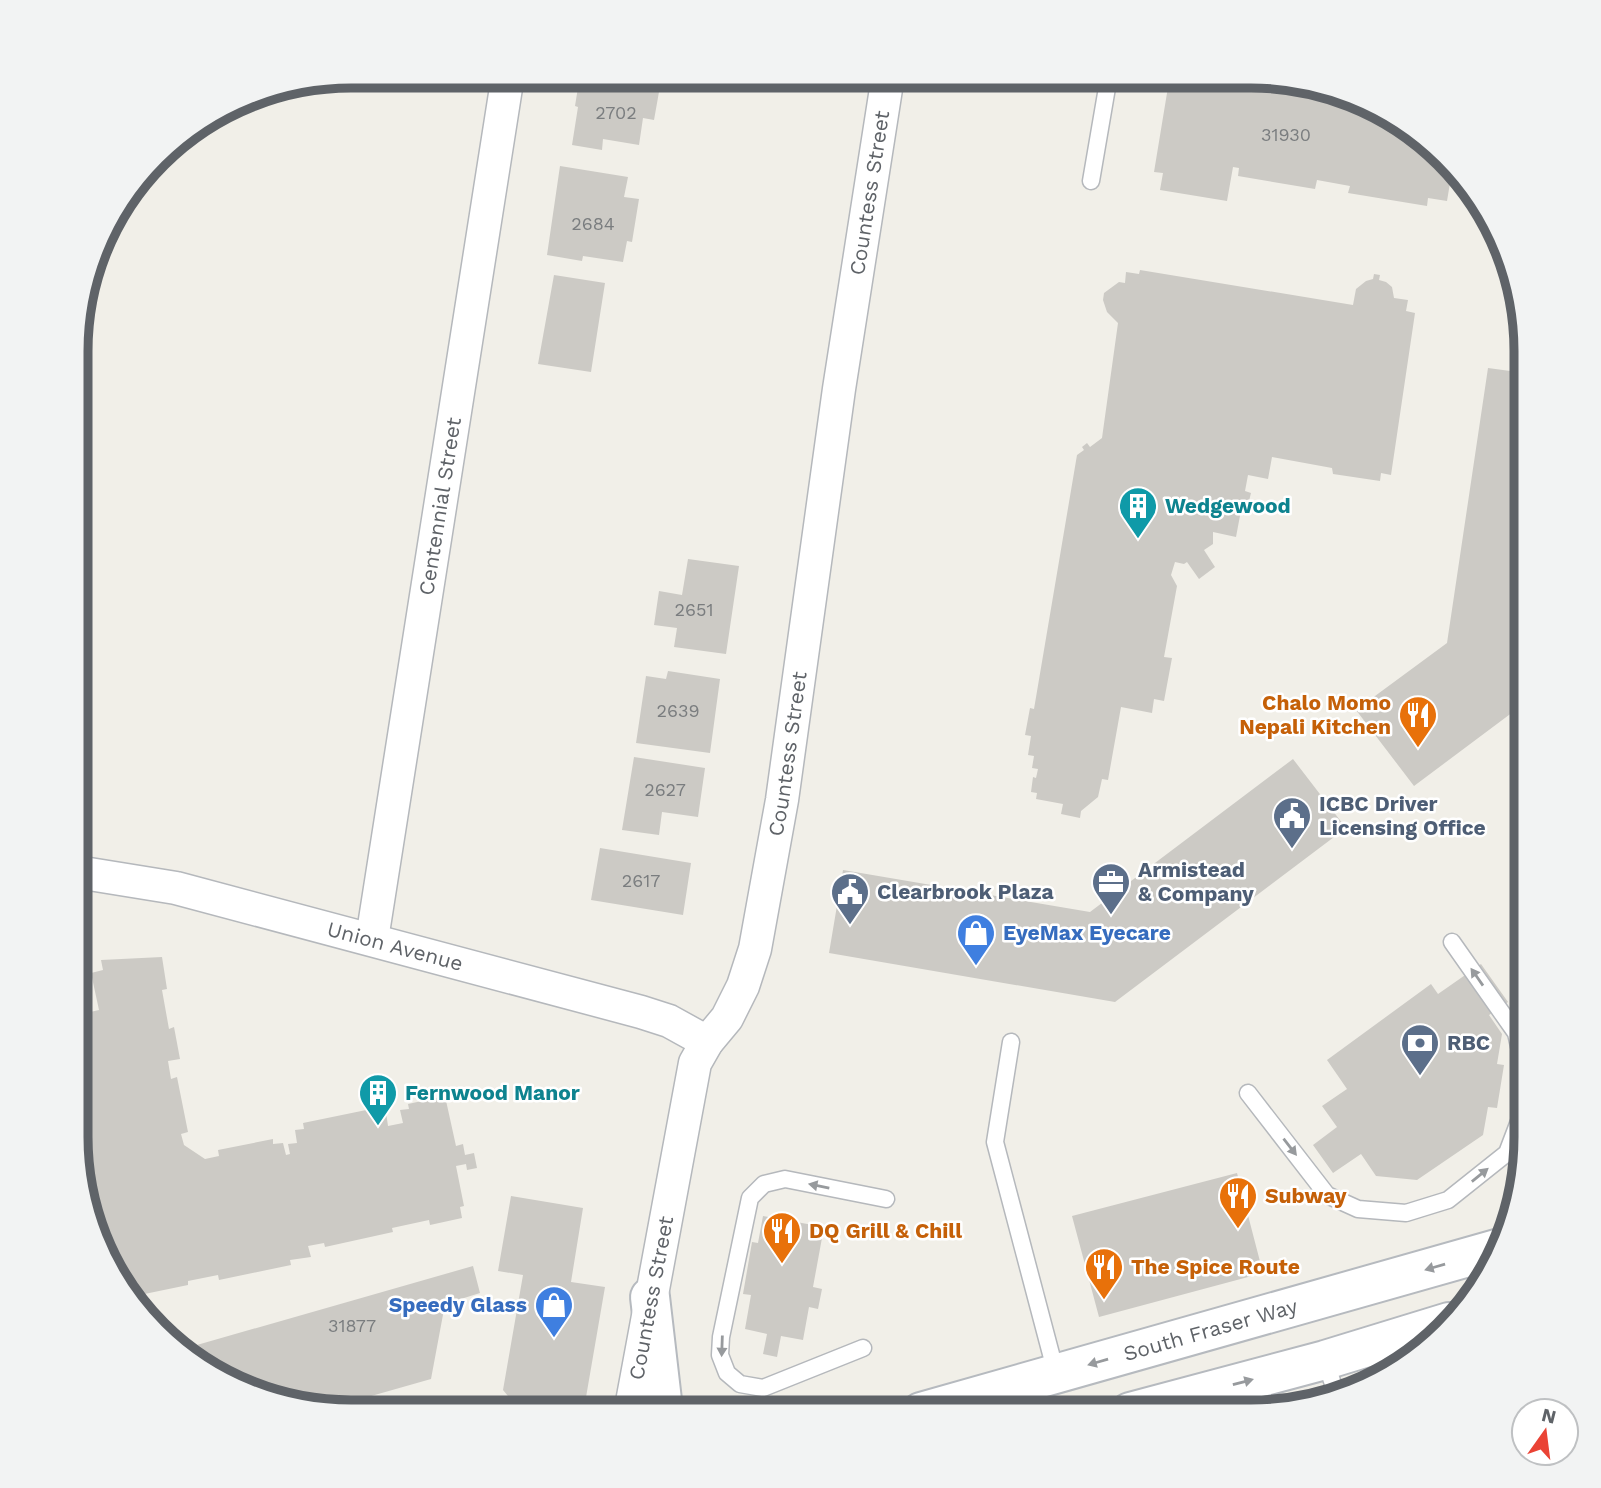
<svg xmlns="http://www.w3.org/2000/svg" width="1601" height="1488" viewBox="0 0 1601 1488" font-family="'Work Sans',sans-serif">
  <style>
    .building { fill: #cccac5 }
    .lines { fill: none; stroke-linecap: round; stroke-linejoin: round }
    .service-casing { stroke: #b5b8bc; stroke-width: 19 }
    .minor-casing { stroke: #b5b8bc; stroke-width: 35 }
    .secondary-casing { stroke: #b6babf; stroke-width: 42 }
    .service { stroke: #fff; stroke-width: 16 }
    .minor { stroke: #fff; stroke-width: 32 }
    .secondary { stroke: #fff; stroke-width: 38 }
    .oneway { fill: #979a9d }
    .labels { text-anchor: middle; stroke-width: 5; stroke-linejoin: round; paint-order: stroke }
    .number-label { font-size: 18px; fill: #7a7d7f }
    .street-label { font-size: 21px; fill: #5f6368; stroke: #fff }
    .culture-label { font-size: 21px; font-weight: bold; fill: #0d838f; stroke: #fff; text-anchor: start }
    .food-label { font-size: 21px; font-weight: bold; fill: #c56008; stroke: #fff; text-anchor: start }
    .service-label { font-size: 21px; font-weight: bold; fill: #4e5e75; stroke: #fff; text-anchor: start }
    .shop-label { font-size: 21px; font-weight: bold; fill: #366cbe; stroke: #fff; text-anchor: start }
    .rim { fill: none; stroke: #5f6368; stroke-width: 9 }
  </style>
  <rect width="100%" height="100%" fill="#f1efe8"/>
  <path class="building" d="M580 75H662L654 120 643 118 639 145 603 139 602 150 572 145 578 107 575 106Z
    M673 75H692L690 89 672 87Z
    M1179 76H1269L1373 104 1453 165 1447 201 1428 198 1427 206 1348 193 1350 186 1317 180 1315 189 1238 176 1239 168 1233 167 1227 201 1160 190 1163 173 1154 172 1168 87 1177 88Z
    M560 166 628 177 624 197 639 199 632 242 627 241 623 262 583 256 582 261 547 255Z
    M1140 270 1353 305 1356 289 1366 281 1373 279 1374 274 1380 275 1379 280 1386 282 1392 287 1394 298 1408 300 1406 311 1415 313 1391 475 1381 473 1380 481 1333 474 1332 468 1272 457 1268 479 1248 475 1245 491 1251 493 1248 505H1242L1236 537 1213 532V544L1204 550 1215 567 1199 579 1187 562 1184 564 1175 562 1171 575 1177 586 1164 657 1172 658 1164 701 1154 699 1152 713 1121 707 1108 780 1102 779 1098 797 1081 811 1080 818 1061 814 1063 804 1036 799 1037 793 1031 792 1033 777 1036 778 1038 769 1032 768 1034 756 1028 755 1031 736 1025 735 1030 708 1034 709 1077 455 1084 450 1082 447 1087 443 1090 447 1102 438 1118 323 1107 312 1103 300 1104 293 1119 282 1125 283 1126 272 1139 274Z
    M554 275 605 283 591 372 538 364Z
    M1488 368 1525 373V703L1414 786 1356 710 1447 643Z
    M688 559 739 566 726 654 674 647 677 628 654 625 659 591 682 595Z
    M668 671 720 679 710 753 636 743 646 676 666 679Z
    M634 757 705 768 698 817 662 812 659 835 622 830Z
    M1293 759 1346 828 1115 1002 829 953 843 870 1090 912Z
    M600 848 691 863 683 915 591 900Z
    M162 957 167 989 162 990 169 1029 174 1027 180 1059 168 1061 171 1079 177 1077 188 1132 181 1134 184 1145 205 1159 219 1156 218 1150 273 1139V1144L283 1143 286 1155 290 1154 288 1144 297 1143 295 1130 304 1129 303 1123 376 1108 377 1113 386 1112 388 1126 403 1123 400 1110 409 1109 408 1104 445 1096 456 1146 463 1144 465 1155 474 1153 477 1168 467 1170 466 1164 456 1166 464 1206 460 1207 462 1218 430 1225 429 1220 392 1228 393 1232 325 1247 324 1243 308 1246 311 1257 290 1260 291 1265 219 1280 218 1275 188 1281V1285L130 1297 97 1244 99 1243 96 1231H93L76 1155V1141L81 1139 79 1128 76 1129 77 1015 99 1010 91 973 103 970 101 960Z
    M1481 964 1508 1002 1489 1015 1502 1034 1497 1064 1504 1065 1497 1108 1488 1107 1483 1135 1417 1180 1376 1176 1361 1154 1333 1173 1313 1145 1337 1127 1322 1106 1347 1089 1327 1060 1431 984 1438 994Z
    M1237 1173 1263 1273 1099 1317 1072 1216Z
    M511 1196 583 1208 571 1282 605 1287 585 1403 574 1413 513 1402 503 1390 523 1275 498 1271Z
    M763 1216 824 1227 813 1287 822 1289 818 1309 809 1307 803 1340 781 1336 777 1357 763 1354 767 1334 745 1329 751 1295 743 1294 752 1242 758 1243Z
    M473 1266 480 1293 445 1304 431 1379 329 1408 229 1385 183 1349Z"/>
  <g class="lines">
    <defs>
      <path id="service" d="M1091 181 1109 76
        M1011 1042 995 1142 1056 1373
        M1248 1093 1327 1195 1358 1209 1406 1213 1448 1200 1507 1153 1523 1111 1525 1073 1516 1033 1452 942
        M863 1348 763 1388 740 1384 727 1373 720 1355 721 1337 750 1198 764 1184 785 1179 886 1199
        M1325 1360 1337 1396"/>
      <g id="minor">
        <path id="s1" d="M77 872 176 888 641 1012 669 1021 707 1042"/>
        <path id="s2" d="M372 939 508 75"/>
        <path id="s3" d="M630 1413 695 1063 707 1042 727 1018 743 986 755 949 782 800 839 389 888 76"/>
      </g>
      <g id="secondary">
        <path d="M650 1297 663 1409 665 1413"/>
        <path id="s4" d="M921 1412 1500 1248"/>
        <path d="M1130 1412 1325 1360 1449 1322"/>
      </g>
    </defs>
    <use href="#service" class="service-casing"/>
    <use href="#minor" class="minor-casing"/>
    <use href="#secondary" class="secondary-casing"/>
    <use href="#service" class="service"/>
    <use href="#minor" class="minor"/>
    <use href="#secondary" class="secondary"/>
  </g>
  <defs><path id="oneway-solid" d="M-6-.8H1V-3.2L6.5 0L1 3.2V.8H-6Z" transform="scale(1.75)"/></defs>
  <g class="oneway">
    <use href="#oneway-solid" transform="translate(1477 977) rotate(-125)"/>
    <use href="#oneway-solid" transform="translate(1290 1147) rotate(52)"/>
    <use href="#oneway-solid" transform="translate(1480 1175) rotate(-39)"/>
    <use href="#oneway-solid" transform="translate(819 1186) rotate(-169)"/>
    <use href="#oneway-solid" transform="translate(1435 1267) rotate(164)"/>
    <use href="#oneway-solid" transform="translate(722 1346) rotate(92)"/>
    <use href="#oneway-solid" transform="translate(1098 1362) rotate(164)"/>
    <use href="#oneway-solid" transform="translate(1243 1382) rotate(-15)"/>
  </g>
  <defs>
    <symbol id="building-pin" viewBox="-11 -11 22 30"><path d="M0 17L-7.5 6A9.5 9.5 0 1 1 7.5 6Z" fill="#0f9aa8" stroke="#fff"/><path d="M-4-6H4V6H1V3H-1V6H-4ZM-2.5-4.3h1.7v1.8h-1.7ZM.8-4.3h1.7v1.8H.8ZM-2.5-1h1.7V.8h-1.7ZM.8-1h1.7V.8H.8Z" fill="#fff"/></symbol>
    <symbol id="restaurant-pin" viewBox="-11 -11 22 30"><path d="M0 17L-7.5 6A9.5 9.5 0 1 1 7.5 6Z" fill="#e8710a" stroke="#fff"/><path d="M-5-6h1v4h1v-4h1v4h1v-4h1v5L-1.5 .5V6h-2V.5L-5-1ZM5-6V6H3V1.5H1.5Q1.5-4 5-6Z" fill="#fff"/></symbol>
    <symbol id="civic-pin" viewBox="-11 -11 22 30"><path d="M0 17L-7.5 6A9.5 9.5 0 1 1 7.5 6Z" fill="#5c6f8a" stroke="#fff"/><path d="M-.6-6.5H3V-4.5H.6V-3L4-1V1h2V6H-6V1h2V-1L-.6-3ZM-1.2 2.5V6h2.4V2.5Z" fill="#fff"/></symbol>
    <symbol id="office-pin" viewBox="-11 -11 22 30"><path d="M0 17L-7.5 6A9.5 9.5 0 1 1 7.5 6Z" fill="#5c6f8a" stroke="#fff"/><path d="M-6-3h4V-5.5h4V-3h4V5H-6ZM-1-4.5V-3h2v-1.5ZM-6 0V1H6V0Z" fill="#fff"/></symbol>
    <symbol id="shop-pin" viewBox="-11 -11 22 30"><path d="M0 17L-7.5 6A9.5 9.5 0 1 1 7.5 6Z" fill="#3f7fe0" stroke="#fff"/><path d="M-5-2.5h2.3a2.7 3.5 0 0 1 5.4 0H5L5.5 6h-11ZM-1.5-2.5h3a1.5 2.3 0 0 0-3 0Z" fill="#fff"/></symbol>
    <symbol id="bank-pin" viewBox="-11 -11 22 30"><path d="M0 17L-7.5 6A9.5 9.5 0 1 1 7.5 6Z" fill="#5c6f8a" stroke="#fff"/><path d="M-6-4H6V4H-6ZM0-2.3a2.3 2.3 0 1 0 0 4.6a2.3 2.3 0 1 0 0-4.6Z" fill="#fff"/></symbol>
  </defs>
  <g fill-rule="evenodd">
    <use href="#building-pin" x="1116" y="484" width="44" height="60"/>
    <use href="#restaurant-pin" x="1396" y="693" width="44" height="60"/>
    <use href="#civic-pin" x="1270" y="794" width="44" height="60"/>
    <use href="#office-pin" x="1089" y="860" width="44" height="60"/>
    <use href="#civic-pin" x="828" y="870" width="44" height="60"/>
    <use href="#shop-pin" x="954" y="911" width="44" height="60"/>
    <use href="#bank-pin" x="1398" y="1021" width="44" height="60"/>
    <use href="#building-pin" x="356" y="1071" width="44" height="60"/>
    <use href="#restaurant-pin" x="1216" y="1174" width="44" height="60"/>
    <use href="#restaurant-pin" x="760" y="1209" width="44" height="60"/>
    <use href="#restaurant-pin" x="1082" y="1245" width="44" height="60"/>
    <use href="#shop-pin" x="532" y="1283" width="44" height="60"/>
  </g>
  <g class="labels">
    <g class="number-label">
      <text x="616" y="119">2702</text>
      <text x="1286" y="141">31930</text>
      <text x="593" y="230">2684</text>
      <text x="694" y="616">2651</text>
      <text x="678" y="717">2639</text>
      <text x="665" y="796">2627</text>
      <text x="641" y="887">2617</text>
      <text x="352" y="1332">31877</text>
    </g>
    <g class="street-label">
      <text dy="7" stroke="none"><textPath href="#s3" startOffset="1251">Countess Street</textPath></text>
      <text dy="7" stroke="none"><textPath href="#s2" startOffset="438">Centennial Street</textPath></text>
      <text dy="7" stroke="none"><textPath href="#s3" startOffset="684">Countess Street</textPath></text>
      <text dy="7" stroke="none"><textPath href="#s1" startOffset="327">Union Avenue</textPath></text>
      <text dy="7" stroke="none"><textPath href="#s3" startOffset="117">Countess Street</textPath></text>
      <text dy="7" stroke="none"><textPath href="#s4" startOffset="301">South Fraser Way</textPath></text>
    </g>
    <g class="culture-label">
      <text x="1165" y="513">Wedgewood</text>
      <text x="405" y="1100">Fernwood Manor</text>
    </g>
    <g class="food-label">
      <text x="1391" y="710" text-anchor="end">Chalo Momo<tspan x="1391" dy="24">Nepali Kitchen</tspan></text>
      <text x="1265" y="1203">Subway</text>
      <text x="809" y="1238">DQ Grill &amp; Chill</text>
      <text x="1131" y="1274">The Spice Route</text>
    </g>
    <g class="service-label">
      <text x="1319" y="811">ICBC Driver<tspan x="1319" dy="24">Licensing Office</tspan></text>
      <text x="1138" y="877">Armistead<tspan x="1138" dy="24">&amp; Company</tspan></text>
      <text x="877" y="899">Clearbrook Plaza</text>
      <text x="1447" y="1050">RBC</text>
    </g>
    <g class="shop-label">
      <text x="1003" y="940">EyeMax Eyecare</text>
      <text x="527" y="1312" text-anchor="end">Speedy Glass</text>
    </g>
  </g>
  <path d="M0 0H1601V1488H0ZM351 88H1251A263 263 0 0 1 1514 351V1137A263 263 0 0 1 1251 1400H351A263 263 0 0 1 88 1137V351A263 263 0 0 1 351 88Z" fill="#f2f3f3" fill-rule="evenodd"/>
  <path class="rim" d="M351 88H1251A263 263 0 0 1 1514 351V1137A263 263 0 0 1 1251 1400H351A263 263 0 0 1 88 1137V351A263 263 0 0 1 351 88Z"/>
  <g transform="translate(1545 1432) rotate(14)"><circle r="33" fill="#ffffff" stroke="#bfc1c3" stroke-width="2"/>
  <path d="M0-5L12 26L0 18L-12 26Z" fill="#ea4335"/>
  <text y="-10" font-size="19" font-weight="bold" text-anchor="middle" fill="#5f6368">N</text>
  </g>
</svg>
